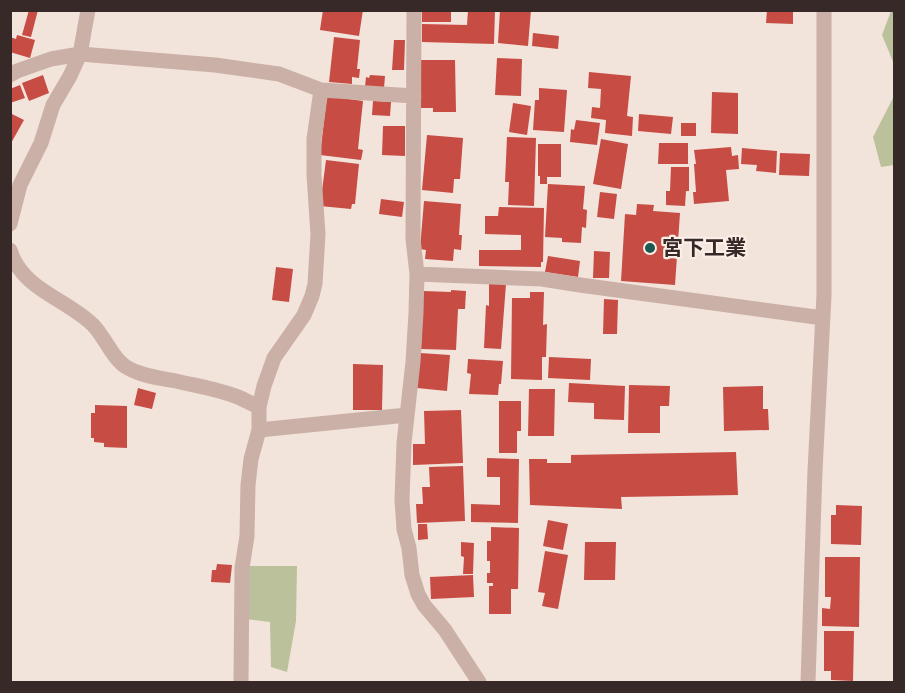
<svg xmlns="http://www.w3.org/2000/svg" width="905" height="693" viewBox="0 0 905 693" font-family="Montserrat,'Noto Sans JP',sans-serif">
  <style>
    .green { fill: #bbc19b }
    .building { fill: #c74c44 }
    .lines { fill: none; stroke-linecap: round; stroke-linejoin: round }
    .minor { stroke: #cab0a7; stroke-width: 15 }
    .poi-dot { fill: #1d5851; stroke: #faeee7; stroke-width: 2 }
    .labels { text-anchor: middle; stroke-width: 4.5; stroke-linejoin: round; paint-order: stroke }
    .poi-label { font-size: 21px; font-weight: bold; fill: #362927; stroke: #faeee7; text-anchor: start }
  </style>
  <rect width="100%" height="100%" fill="#f2e3db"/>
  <path class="green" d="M891 11H894V64L882 35Z
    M894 96V165L881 167 873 137Z
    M248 566H297L296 621 287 672 271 667 270 622 245 619Z"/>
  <path class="building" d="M29 10H38L31 37 22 35Z
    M323 10H363L359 36 320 30Z
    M422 10H451V22H422Z
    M468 10H495L494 44 422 42V24L467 25Z
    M500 10H531L528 46 498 43Z
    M767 10H793V24L766 23Z
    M533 33 559 36 558 49 532 46Z
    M17 35 35 40 30 58 10 52V37L16 39Z
    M334 37 360 40 357 69H360L359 78 352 77V84L329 82Z
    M394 40H405L404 70H392Z
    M497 58 522 59 521 96 495 95Z
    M421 60H455L456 112H433V108H421Z
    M589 72 631 76 627 116 633 117 632 136 605 133 606 120 591 118 592 107 600 108 601 89 588 88Z
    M43 75 49 93 29 101 22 83Z
    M370 75 385 76 384 88 365 87 366 77 369 78Z
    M20 85 25 98 10 103V89Z
    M539 88 567 90 564 132 533 130 535 100H539Z
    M712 92 738 93V134L711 133Z
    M327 96 363 101 358 149 363 150 361 160 320 155Z
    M373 101 391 102 390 116 372 115Z
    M513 103 531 106 527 135 509 132Z
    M10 113 24 120 10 145Z
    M639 114 673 117 671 134 638 131Z
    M576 120 600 123 597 145 570 142 571 129 574 130Z
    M681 123H696V136H681Z
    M383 126H405V156L382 155Z
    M427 135 463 138 460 179H454L453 193 422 190Z
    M507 137 536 138 534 206 508 205 509 182H505Z
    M601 139 628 144 621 189 593 184Z
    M659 143H688V164H658Z
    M538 144H561V177H547V184H540V176H538Z
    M731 147 732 156 738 155 739 169 726 170 729 201 694 204 693 192H696L694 164H696L694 150Z
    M742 148 777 151 776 173 756 171 757 165 741 164Z
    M780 153 810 154 809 176 779 175Z
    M326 160 359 164 355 204H352L351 209 320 206Z
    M671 167H689V191H686L685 206 666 205V191H670Z
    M548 184 585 186 583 209 587 210 586 228 582 227 581 243 562 242V238L545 237Z
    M600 192 617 194 614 219 597 217Z
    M381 199 404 202 402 217 379 214Z
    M424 201 461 204 459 235H462L461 250 454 249 453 261 425 259 426 250 420 249Z
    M637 204 654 205 653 211 680 213 675 285 621 281 625 214 636 215Z
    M499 207 544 208 543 262H541V267L479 266V250H521V235L485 234V216H498Z
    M594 251 610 252 609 278H593Z
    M548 256 580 261 578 277 545 272Z
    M276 267 293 269 289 302 272 300Z
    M489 284H506L501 349 484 348 486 305 489 306Z
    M451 290 466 291 465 309H458L456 350 421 349 423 291 451 292Z
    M530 292H544L543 325 547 324 546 357H542V380L511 379 512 298H530Z
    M604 299 618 300 617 334H603Z
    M420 353 450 355 447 391 417 388Z
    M549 357 591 359 590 380 548 378Z
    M468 359 503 361 501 384H499L498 395 469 394 471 374 467 373Z
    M353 364 383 365 382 410H353Z
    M569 383 625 386 624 420 594 419V403L568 402Z
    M629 385 670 386 669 406H660V433H628Z
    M763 386V409H768L769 430 724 431 723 387Z
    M138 388 156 393 152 409 134 405Z
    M529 389H555L554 436H528Z
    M499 401H521V431H517V453H499Z
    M95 405 127 406V448L104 447V443L94 442V438H91V413H95Z
    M461 410 463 463 413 465V444H425L424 411Z
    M736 452 738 495 621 497 622 509 530 505 529 459H547V463H571V455Z
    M487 458 519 459 518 523 471 522V504L500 505V477H487Z
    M463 466 465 521 417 523 416 504H423L422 487H430L429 467Z
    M836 505 862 506 861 545 831 544V515H836Z
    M548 520 568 524 563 550 543 546Z
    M418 524H427L428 539 418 540Z
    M491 527 519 528 518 589H511V614H489V586H493V583H487V573H490V561H487V541H491Z
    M461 542 474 543 473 574H463L464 557 461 556Z
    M585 542H616L615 580H584Z
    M545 551 568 555 558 609 542 606 545 593 538 592Z
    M825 557H860L859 627 822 626V608L830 609 831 597H825Z
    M217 564 232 565 230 583 211 582 212 570H216Z
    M473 575 474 597 431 599 430 577Z
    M824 631H854L853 681 831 680V671H824Z"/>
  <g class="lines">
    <path class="minor" d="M414 10 413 239 417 274 416 313 413 362 404 443 402 500 404 529 409 548 412 575 418 594 424 605 445 630 479 682
      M10 75 17 71 51 59 80 54 215 65 279 74 321 90 414 96
      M10 224 20 185 41 143 53 105 70 76 80 54 88 10
      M10 250C22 290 67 299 93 325 105 337 113 360 128 368 142 376 160 378 176 381 197 386 218 389 238 397 245 400 252 404 259 407
      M417 274 542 279 580 285 823 318
      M259 430 407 415
      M241 682 242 568 247 536 248 485 251 459 259 430V407L264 386 274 358 304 315 312 296 315 284 318 234 314 175V139L321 90
      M808 682 815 471 824 295V10"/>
  </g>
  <circle class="poi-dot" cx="650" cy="248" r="6"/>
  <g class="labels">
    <g class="poi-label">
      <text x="662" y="255">宮下工業</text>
    </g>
  </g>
  <rect width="905" height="693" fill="none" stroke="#362927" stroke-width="24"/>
</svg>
